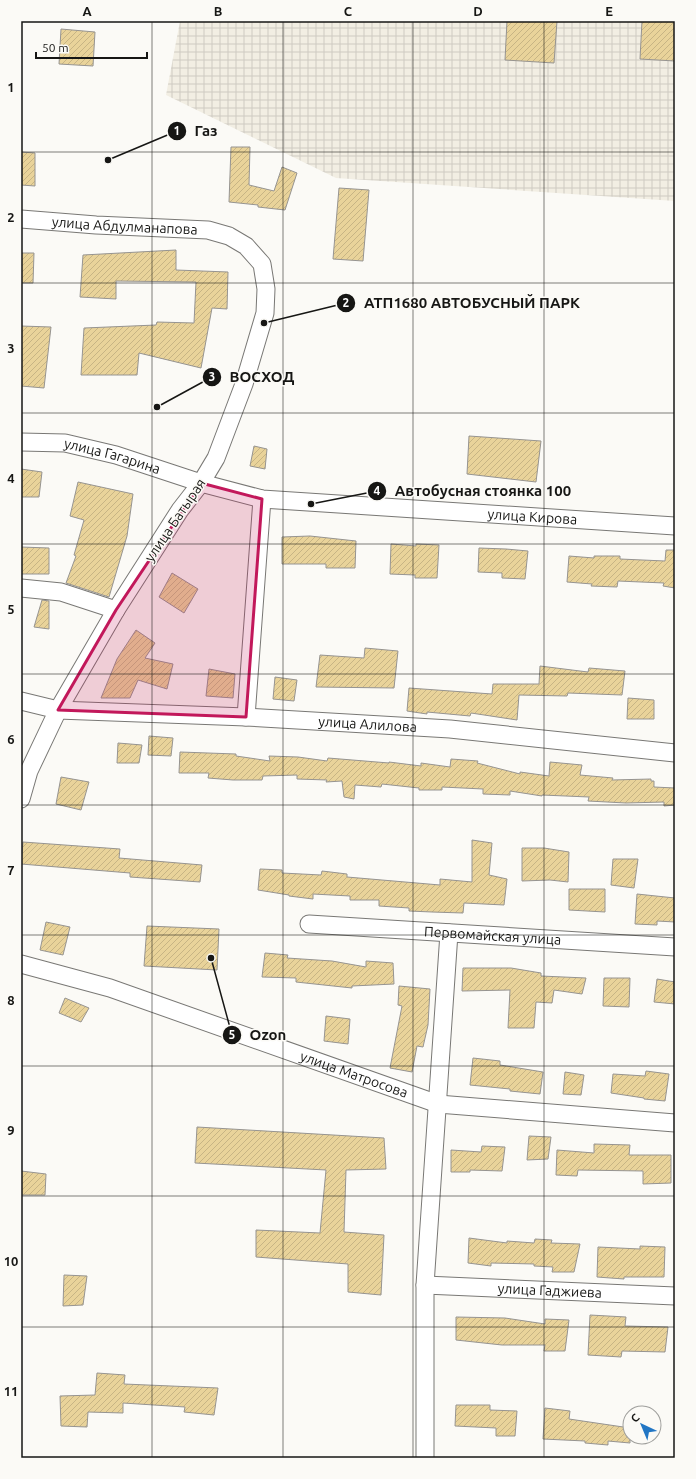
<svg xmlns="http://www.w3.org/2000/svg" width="696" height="1479" viewBox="0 0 696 1479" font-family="Ubuntu,sans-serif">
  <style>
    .industrial { fill: url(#industrial-grid) }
    .building { fill: url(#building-hatch); stroke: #969491 }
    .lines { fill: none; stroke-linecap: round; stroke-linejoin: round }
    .minor-casing { stroke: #797875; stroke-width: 19 }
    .minor { stroke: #fff; stroke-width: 17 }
    .marked { fill: #c2185b; fill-opacity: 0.2; stroke: #c2185b; stroke-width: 3; stroke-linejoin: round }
    .grid { fill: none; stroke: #161614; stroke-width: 1; stroke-opacity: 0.55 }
    .labels { text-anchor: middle; stroke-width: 3; stroke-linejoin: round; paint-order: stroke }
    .street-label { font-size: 14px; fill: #161614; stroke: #fbfaf6 }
    .leader { fill: none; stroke: #161614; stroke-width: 1.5 }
    .callout-dot { fill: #161614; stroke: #fbfaf6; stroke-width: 1.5 }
    .mark-label { font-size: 12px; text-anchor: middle; font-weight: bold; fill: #fff }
    .callout-label { font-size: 15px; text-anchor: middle; font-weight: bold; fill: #161614; stroke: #fbfaf6; stroke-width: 3; stroke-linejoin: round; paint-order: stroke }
    .neatline { fill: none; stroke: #161614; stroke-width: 1.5 }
    .grid-label { font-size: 13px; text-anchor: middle; font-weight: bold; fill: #161614 }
  </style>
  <defs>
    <pattern id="industrial-grid" width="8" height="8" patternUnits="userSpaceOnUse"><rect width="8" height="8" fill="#f2eee3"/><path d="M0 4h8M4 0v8" fill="none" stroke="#cfcbc2"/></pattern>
    <pattern id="building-hatch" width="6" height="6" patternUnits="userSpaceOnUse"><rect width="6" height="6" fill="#e9d39a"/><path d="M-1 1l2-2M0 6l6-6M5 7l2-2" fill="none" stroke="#c7b484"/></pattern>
  </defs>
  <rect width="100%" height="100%" fill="#fbfaf6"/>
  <path class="industrial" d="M180 21H675V201L336 178 166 95Z"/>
  <path class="building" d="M507 21H557L554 63 505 60Z
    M642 21H675V61L640 59Z
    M61 29 95 32 93 66 59 64Z
    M231 147H250L249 185 274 191 282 167 297 173 285 210 258 207V205L229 202Z
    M21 152 35 153V186L21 185Z
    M339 188 369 190 363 261 333 259Z
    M176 250V270L228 272 227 309 212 308 201 368 139 353 137 375H81L84 328 156 325 157 322 194 323 196 282 116 281V299L80 297 83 255Z
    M21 253H34L33 283H21Z
    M21 326 51 327 44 388 21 386Z
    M469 436 541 441 536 482 467 474Z
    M254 446 267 449 265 469 250 466Z
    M21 469 42 472 39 497H21Z
    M78 482 133 494 127 536 109 597 66 583 76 556 74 555 84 520 70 516Z
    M310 536 356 541 355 568H326V564H282V537Z
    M391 544 416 546V544L439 545 437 578H415V575L390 574Z
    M21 547 49 548V574H21Z
    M479 548 506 549 528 551 525 579 502 578V573L478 572Z
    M666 550H675V588L663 586 664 583 618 581 617 587 591 586 592 584 567 582 569 556 594 558V556H620V559L665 561Z
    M172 573 198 589 184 613 159 597Z
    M42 600 49 601V629L34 627Z
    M136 630 155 643 145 658 173 664 167 689 138 680 130 698H101L117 659Z
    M365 648 398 651 394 688 316 687 320 655 364 658Z
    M540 666 588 672 589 668 625 671 622 695 568 693 567 696 519 695 517 720 471 713 470 716 427 712V714L407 711 409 688 492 694 493 684H539Z
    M209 669 235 674 233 698 206 696Z
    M275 677 297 680 294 701 273 699Z
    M628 698 654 700V719H627Z
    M149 736 173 738 171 756 148 755Z
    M118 743 142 745 139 763H117Z
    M180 752 236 754V756L270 761 269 756 298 757 327 761 328 758 389 763V762L421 766V763L450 767 451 759 478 761 477 763 520 774V772L549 776 550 762 582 765 580 775 613 778 612 780 651 779V781H654V787L675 788V805L664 806V802L626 803 588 801 589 797 542 795V796L510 791V795L483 794V789L442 787V790H419V788L382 784 381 787 355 785 354 799 344 797 342 781 326 782 327 780 297 779V775L263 776 262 780H233L208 778 209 773H179Z
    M61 777 89 782 81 810 56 804Z
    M472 840 492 843 489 875 507 879 504 905 464 903 463 913 432 912 409 911V908L379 906V900H350V896L313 894V899L289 896V895L258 890 260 869 282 870V873L321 875 322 871 347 874V877L440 885V879L472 882Z
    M23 842 120 849 119 858 202 865 200 882 130 877V873L21 864Z
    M522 848H544L569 852 568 882 550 880 522 881Z
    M613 859H638L634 888 611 885Z
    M569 889H605V912L569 910Z
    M637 894 675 898V922L657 921V925L635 924Z
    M46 922 70 927 63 955 40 950Z
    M147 926 219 929 217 970 144 966Z
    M265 953 288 955 287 958 332 961 366 967V961L393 963 394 984 352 986V988L296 982V978L262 977Z
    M463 968H511L541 973V976L586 978 582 994 554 990 552 1003 536 1002 534 1028H508L510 990 462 991Z
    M604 978H630L629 1007 603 1006Z
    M657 979 675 982V1004L654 1002Z
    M399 986 430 989 428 1025 423 1047 417 1046 412 1072 390 1068 402 1006 398 1005Z
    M65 998 89 1008 81 1022 59 1013Z
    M326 1016 350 1019 348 1044 324 1041Z
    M473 1058 500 1061V1065L543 1072 540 1094 510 1091V1089L470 1085Z
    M646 1071 669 1074 665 1101 644 1099V1098L611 1093 613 1074 645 1076Z
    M565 1072 584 1075 581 1095 563 1094Z
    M197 1127 384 1138 386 1169 346 1170 344 1232 384 1235 381 1295 348 1292V1264L256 1257V1230L320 1233 326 1170 195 1163Z
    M529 1136 551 1137 548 1159 527 1160Z
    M594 1144 630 1145 629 1155H671V1183L643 1184V1171L578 1170 577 1176 556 1175 557 1150 594 1153Z
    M482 1146 505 1147 502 1171 470 1170V1172H451V1150L481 1152Z
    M21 1171 46 1174 45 1195H21Z
    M469 1238 507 1243V1241L534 1243 535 1239 552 1240 551 1243 580 1244 574 1272H552L553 1267 534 1266V1264L491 1263V1266L468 1263Z
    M640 1246 665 1247 664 1277H624V1279L597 1277 598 1247 640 1249Z
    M64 1275 87 1276 83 1305 63 1306Z
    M590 1315 626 1317 625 1326 668 1327 665 1352 622 1351 621 1357 588 1355Z
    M456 1317 505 1318 545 1324V1319L569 1320 565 1351H544L545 1345H502L456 1340Z
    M97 1373 125 1375 124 1384 218 1388 214 1415 184 1412 185 1407 123 1403V1413L88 1412 87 1427 61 1426 60 1396 95 1395Z
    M456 1405H490V1410L517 1411 515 1436H496V1428L455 1426Z
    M545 1408 570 1411 569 1419 630 1428V1443L608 1441V1445L585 1443V1441L543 1439Z"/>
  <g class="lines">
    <defs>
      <g id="minor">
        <path id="s1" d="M21 219 96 225 208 230 229 236 246 246 262 264 266 289 265 313 244 384 216 458 201 483 180 510 116 610 58 710 29 771 21 799"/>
        <path id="s2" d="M21 442 65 443 116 455 201 483 262 499 675 526"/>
        <path d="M21 588 61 592 116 610"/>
        <path id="s3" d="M21 701 58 710 246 717 450 729 675 753"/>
        <path d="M246 717 262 499"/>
        <path id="s4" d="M309 924 675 947"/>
        <path id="s5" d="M21 964 110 988 438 1104 675 1123"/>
        <path id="s6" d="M425 1285 675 1296"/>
        <path d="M425 1458V1285L449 933"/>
      </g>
    </defs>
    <use href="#minor" class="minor-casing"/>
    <use href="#minor" class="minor"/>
  </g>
  <path class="marked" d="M201 483 262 499 246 717 58 710 116 610Z"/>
  <path class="grid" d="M152 21V1458M283 21V1458M413 21V1458M544 21V1458M21 152H675M21 283H675M21 413H675M21 544H675M21 674H675M21 805H675M21 935H675M21 1066H675M21 1196H675M21 1327H675"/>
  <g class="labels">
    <g class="street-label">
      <text dy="5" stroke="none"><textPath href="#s1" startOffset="104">улица Абдулманапова</textPath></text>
      <text dy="5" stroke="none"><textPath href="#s2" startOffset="93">улица Гагарина</textPath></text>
      <text dy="5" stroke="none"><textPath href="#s2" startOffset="520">улица Кирова</textPath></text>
      <text transform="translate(175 520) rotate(-56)" y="5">улица Батырая</text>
      <text dy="5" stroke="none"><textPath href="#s3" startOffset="348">улица Алилова</textPath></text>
      <text dy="5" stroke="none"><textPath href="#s4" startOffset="184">Первомайская улица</textPath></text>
      <text dy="5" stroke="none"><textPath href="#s5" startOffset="351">улица Матросова</textPath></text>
      <text dy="5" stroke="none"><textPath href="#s6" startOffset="125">улица Гаджиева</textPath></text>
    </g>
  </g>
  <path class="leader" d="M108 160L177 131M264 323L346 303M157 407L212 377M311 504L377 491M211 958L232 1035"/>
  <g class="callout-dot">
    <circle cx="108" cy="160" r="4"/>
    <circle cx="264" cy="323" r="4"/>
    <circle cx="157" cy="407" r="4"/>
    <circle cx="311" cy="504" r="4"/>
    <circle cx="211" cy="958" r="4"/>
    <circle cx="177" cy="131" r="10"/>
    <circle cx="346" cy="303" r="10"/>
    <circle cx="212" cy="377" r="10"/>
    <circle cx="377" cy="491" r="10"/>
    <circle cx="232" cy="1035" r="10"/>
  </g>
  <g class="mark-label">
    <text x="177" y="135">1</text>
    <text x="346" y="307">2</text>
    <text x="212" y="381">3</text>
    <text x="377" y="495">4</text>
    <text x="232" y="1039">5</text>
  </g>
  <g class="callout-label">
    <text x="206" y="136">Газ</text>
    <text x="472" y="308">АТП1680 АВТОБУСНЫЙ ПАРК</text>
    <text x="262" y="382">ВОСХОД</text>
    <text x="483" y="496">Автобусная стоянка 100</text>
    <text x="268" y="1040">Ozon</text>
  </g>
  <rect width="696" height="1479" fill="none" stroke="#fbfaf6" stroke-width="44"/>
  <g transform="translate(642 1425) rotate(316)"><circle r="19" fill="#fbfaf6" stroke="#9f9f9c"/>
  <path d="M0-3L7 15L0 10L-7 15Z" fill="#2276c4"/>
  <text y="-6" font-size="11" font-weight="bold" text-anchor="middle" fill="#161614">С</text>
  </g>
  <path d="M36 52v6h111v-6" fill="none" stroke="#161614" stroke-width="2"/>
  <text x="42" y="52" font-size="12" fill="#161614" stroke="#fbfaf6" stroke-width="3" paint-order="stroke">50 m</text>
  <rect x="22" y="22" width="652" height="1435" class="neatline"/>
  <g class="grid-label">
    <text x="87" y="16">A</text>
    <text x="218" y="16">B</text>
    <text x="348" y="16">C</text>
    <text x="478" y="16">D</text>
    <text x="609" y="16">E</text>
    <text x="11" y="92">1</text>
    <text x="11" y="222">2</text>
    <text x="11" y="353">3</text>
    <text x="11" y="483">4</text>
    <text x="11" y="614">5</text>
    <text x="11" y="744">6</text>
    <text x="11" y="875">7</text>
    <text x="11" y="1005">8</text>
    <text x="11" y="1135">9</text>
    <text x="11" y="1266">10</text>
    <text x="11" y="1396">11</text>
  </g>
</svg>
